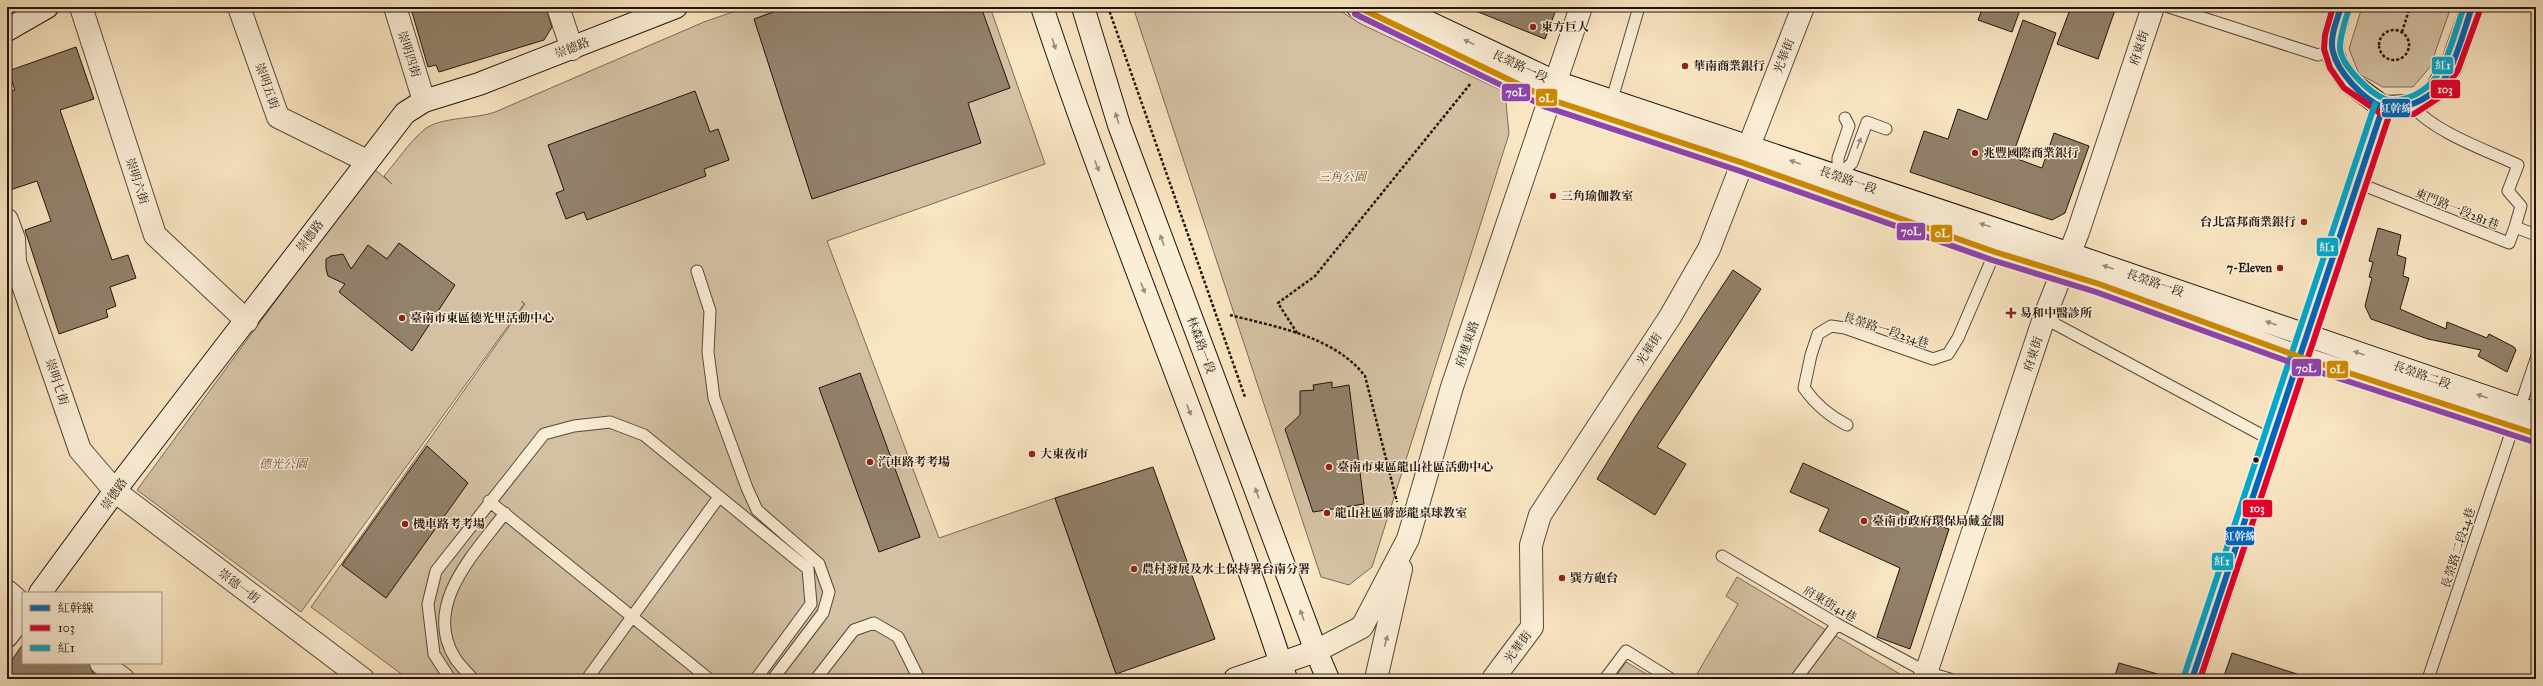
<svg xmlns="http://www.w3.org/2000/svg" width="2543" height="686" viewBox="0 0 2543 686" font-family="'IM FELL Great Primer','Noto Serif TC',serif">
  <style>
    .green { fill: #d4c1a3; stroke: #7b6a58 }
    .building { fill: #92816b; stroke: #22140e }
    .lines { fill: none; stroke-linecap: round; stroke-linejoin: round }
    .lane-casing { stroke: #58483b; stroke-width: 13 }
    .street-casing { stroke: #58483b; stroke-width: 24 }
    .secondary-casing { stroke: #22140e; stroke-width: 24 }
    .path { stroke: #22140e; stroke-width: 2.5; stroke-dasharray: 3 2; stroke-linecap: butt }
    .lane { stroke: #fbeed7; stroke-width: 11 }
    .street { stroke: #fbeed7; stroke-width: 22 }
    .secondary { stroke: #fbeed7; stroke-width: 22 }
    .bus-1-casing { stroke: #fbeed7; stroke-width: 9 }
    .bus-2-casing { stroke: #fbeed7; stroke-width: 9 }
    .bus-3-casing { stroke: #fbeed7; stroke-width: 9 }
    .bus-4-casing { stroke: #fbeed7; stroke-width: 9 }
    .bus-5-casing { stroke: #fbeed7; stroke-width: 9 }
    .bus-1 { stroke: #0065bd; stroke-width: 6 }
    .bus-2 { stroke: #e4002b; stroke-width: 6 }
    .bus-3 { stroke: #00a9ce; stroke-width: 6 }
    .bus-4 { stroke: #cc8903; stroke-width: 6 }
    .bus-5 { stroke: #8e44ad; stroke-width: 6 }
    .oneway { fill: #998c7d }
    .poi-dot { fill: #8f2418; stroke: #fbeed7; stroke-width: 1.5 }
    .bus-dot { fill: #22140e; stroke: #fbeed7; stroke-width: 1.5 }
    .labels { text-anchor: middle; stroke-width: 3; stroke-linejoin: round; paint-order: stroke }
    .poi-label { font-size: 12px; font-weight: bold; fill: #22140e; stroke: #fbeed7; text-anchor: start }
    .street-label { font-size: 12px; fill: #22140e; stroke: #fbeed7 }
    .park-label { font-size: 12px; font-style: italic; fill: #605142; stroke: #fbeed7 }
    .line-badge { stroke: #fbeed7; stroke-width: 1.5 }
    .badge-label { font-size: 11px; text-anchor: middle; font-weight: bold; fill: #fff }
  </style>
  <rect width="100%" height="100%" fill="#f9e5c1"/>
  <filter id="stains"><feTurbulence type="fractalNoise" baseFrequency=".005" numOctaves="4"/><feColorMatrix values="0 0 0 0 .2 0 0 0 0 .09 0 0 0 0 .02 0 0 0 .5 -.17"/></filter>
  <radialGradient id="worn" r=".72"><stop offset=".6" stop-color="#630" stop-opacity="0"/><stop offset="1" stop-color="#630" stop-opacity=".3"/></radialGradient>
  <path class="green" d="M747 7H990L1045 164 827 241 939 538 1055 498 1116 674 1103 679H408L311 607 525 304 521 301 524 304 301 612 137 490 373 168 392 184 384 176C397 161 410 141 425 129 440 117 476 119 495 112L704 22Z
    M1133 7H1334L1361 24 1505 92 1509 134 1372 567 1349 585 1321 577Z
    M2362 7H2451L2430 67 2413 87H2383L2359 74 2349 49Z
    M1737 577 1905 677 1904 679H1694L1738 604 1726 596Z
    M1626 662 1655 679H1614Z"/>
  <path class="building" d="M425 7H546L552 27 544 40 439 72 436 65 428 67 412 12Z
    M787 7H981L1010 88 968 103 981 143 812 199 754 19Z
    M1466 7H1557L1545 39Z
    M1983 7H2021L2012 32 1978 20Z
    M2071 7H2116L2098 59 2057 44Z
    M2023 20 2056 33 2012 157 2042 168 2054 133 2089 146 2065 213 2052 220 1910 172 1924 131 1948 139 1958 109 1987 120Z
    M76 47 94 99 60 110 112 260 128 255 136 278 110 287 116 306 106 310 108 317 59 334 25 230 51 221 37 181 7 191V93L15 90 8 71Z
    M695 91 710 132 718 129 729 160 704 169 706 176 587 220 584 212 566 219 556 193 564 190 548 145Z
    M2378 228 2401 235 2397 255 2406 258 2403 276 2409 278 2400 309 2446 329 2447 322 2487 338 2489 334 2514 347 2516 350 2507 372 2478 356 2481 350 2428 339 2371 319 2365 306 2372 278 2369 277 2373 262 2369 261Z
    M399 243 455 285 412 351 339 292 345 284 328 276 326 269V259L331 256 343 254 351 269 368 245 387 259Z
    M1733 270 1761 289 1657 447 1686 464 1655 515 1597 479 1635 417Z
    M860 373 920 537 879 552 819 388Z
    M1332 382V388L1349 385 1364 504 1313 512 1285 429 1300 415V391L1314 390 1313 385Z
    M427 446 468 483 386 598 342 565Z
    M1803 463 1909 512 1907 515 1949 529 1910 649 1877 637 1900 568 1819 531 1829 509 1790 492Z
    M1153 467 1215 639 1116 674 1055 498Z
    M23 644V663H89L93 673 102 679H7V667Z
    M2232 653 2303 676V679H2223Z
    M2119 663 2161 675 2160 679H2114Z"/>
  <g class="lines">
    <defs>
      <path id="lane" d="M2169 7 2318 55 2332 50
        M1612 99 1639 7
        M2412 106C2436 133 2486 150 2518 165L2508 191 2521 206 2515 227
        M1838 176 1852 163 1867 122 1886 129
        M1838 176V158L1849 126 1845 118
        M2358 183 2509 243 2515 227 2536 235
        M697 271 710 311 708 352 714 398 747 488 757 510 819 564 829 592 823 613 773 679
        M2044 318 2273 441
        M1847 425C1829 416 1816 405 1804 388L1811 355 1818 334 1831 326 1845 328 1933 359 1948 354 1958 338 1995 252
        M489 501 709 679
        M1722 556 1837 624 1926 672 1950 679
        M450 679 434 654 428 604 436 571 544 434 574 426 610 422 644 435 808 569 811 604 756 679
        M473 679C467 672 460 666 455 658 422 605 475 553 505 513
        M587 679 719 497
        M816 679 854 630 874 623 898 637 919 679
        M1605 679 1626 651 1671 679
        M1796 679 1837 624
        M2428 679 2536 359"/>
      <path id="street" d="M81 7 155 235 247 321
        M239 7 278 117 367 161
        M395 7 424 101
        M558 7 572 49
        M7 220 14 239 15 262 10 266
        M7 252 15 262 80 450 116 492 363 679
        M7 591 23 605
        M1316 651 1362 627 1408 539 1452 387 1581 7
        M101 663 123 679
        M1376 679 1401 569
        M1493 679 1532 627 1531 545 1540 515 1670 317 1709 249 1803 7
        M1924 679 2044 318 2078 232 2153 7"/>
      <path id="secondary" d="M1042 7C1117 233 1212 452 1286 679
        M1083 7 1119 125 1316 651 1328 679
        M1358 7 1549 99 1743 163 1995 252 2099 284 2300 357 2536 434
        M1396 7 1555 82 2070 254 2536 414
        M2341 7 2333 36 2332 50 2337 64 2349 82 2383 107 2412 106 2434 92 2451 67 2472 7
        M7 30 47 7
        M40 593 123 480 405 113 424 101 479 84 676 7
        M7 636 23 615
        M1235 679 1316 651
        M2192 679 2383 107"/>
    </defs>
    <use href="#lane" class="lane-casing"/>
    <use href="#street" class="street-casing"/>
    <use href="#secondary" class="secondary-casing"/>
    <path class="path" d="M1108 7 1245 397
      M2379 45a15 15 0 1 1 30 0a15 15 0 1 1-30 0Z
      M2402 32 2410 7
      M1230 315C1276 327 1334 336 1365 376L1397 502
      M1297 333 1278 303 1315 276 1471 83"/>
    <use href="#lane" class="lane"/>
    <use href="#street" class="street"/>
    <use href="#secondary" class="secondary"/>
    <defs>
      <path id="bus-1" d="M2341 7C2337 20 2329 38 2333 52 2338 72 2363 99 2382 107 2397 112 2422 102 2433 92 2454 75 2463 32 2472 7
        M2192 679 2383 107"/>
      <path id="bus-2" d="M2333 7 2325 35 2324 49 2330 68 2344 88 2383 115 2414 114 2440 97 2458 70 2480 10
        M2200 679 2391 110"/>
      <path id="bus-3" d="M2349 9C2345 21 2340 35 2340 48 2341 65 2369 93 2385 99 2399 104 2417 95 2427 87 2447 71 2455 30 2464 7
        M2184 676 2375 104"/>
      <path id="bus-4" d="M1358 7 1549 99 1743 163 1995 252 2099 284 2300 357 2536 434"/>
      <path id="bus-5" d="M1355 14 1546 107 1740 171 1992 260 2096 292 2298 365 2534 442"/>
    </defs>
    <use href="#bus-1" class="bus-1-casing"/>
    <use href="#bus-2" class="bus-2-casing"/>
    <use href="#bus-3" class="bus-3-casing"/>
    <use href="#bus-4" class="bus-4-casing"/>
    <use href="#bus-5" class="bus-5-casing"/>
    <use href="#bus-1" class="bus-1"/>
    <use href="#bus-2" class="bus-2"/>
    <use href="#bus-3" class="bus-3"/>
    <use href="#bus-4" class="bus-4"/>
    <use href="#bus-5" class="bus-5"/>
  </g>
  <defs><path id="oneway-solid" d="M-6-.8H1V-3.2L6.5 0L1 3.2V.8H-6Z"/></defs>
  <g class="oneway">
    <use href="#oneway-solid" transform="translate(1469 42) rotate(-154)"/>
    <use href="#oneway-solid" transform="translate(1054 44) rotate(72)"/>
    <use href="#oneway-solid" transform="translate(1117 118) rotate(-107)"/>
    <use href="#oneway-solid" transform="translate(1859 143) rotate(-70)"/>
    <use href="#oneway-solid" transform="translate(1795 162) rotate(-161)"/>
    <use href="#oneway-solid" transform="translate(1097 166) rotate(69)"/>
    <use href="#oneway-solid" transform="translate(1985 225) rotate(-162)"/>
    <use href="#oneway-solid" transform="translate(1162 240) rotate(-110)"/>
    <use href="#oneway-solid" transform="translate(2108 267) rotate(-161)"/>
    <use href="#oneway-solid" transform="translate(1143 288) rotate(69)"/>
    <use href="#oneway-solid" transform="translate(2271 323) rotate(-161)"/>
    <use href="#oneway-solid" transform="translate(2359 353) rotate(-161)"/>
    <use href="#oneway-solid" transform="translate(2482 396) rotate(-161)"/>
    <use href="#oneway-solid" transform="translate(1189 410) rotate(69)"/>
    <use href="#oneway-solid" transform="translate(1257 493) rotate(-110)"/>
    <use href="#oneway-solid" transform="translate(1302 615) rotate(-110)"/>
    <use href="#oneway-solid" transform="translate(1386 641) rotate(-75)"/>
  </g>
  <g class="poi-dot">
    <circle cx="1533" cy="27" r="4"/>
    <circle cx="1685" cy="66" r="4"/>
    <circle cx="1975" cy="153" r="4"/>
    <circle cx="1553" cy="196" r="4"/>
    <circle cx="2304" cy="222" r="4"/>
    <circle cx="2280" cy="268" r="4"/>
    <path d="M2009 307h4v4h4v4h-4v4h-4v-4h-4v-4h4z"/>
    <circle cx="402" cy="318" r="4"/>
    <circle cx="1032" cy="454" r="4"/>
    <circle cx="870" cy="462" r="4"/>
    <circle cx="1329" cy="467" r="4"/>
    <circle cx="1327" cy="513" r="4"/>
    <circle cx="1864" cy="521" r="4"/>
    <circle cx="405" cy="524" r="4"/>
    <circle cx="1134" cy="569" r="4"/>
    <circle cx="1562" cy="578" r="4"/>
  </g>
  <circle class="bus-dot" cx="2256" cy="460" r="3.5"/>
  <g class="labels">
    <g class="poi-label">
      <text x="1541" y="31">東方巨人</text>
      <text x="1693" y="70">華南商業銀行</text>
      <text x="1983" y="157">兆豐國際商業銀行</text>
      <text x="1561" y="200">三角瑜伽教室</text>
      <text x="2296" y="226" text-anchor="end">台北富邦商業銀行</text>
      <text x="2272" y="272" text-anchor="end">7-Eleven</text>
      <text x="2020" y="317">易和中醫診所</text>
      <text x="410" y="322">臺南市東區德光里活動中心</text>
      <text x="1040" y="458">大東夜市</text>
      <text x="878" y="466">汽車路考考場</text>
      <text x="1337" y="471">臺南市東區龍山社區活動中心</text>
      <text x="1335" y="517">龍山社區蔣澎龍桌球教室</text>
      <text x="1872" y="525">臺南市政府環保局藏金閣</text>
      <text x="413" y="528">機車路考考場</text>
      <text x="1142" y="573">農村發展及水土保持署台南分署</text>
      <text x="1570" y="582">巽方砲台</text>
    </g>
    <g class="street-label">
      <text transform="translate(572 48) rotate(-21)" y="4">崇德路</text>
      <text transform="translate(2139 48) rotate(-72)" y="4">府東街</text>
      <text transform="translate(409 54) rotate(72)" y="4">崇明四街</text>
      <text transform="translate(1784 56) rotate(-69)" y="4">光華街</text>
      <text transform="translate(1520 66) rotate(25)" y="4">長榮路一段</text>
      <text transform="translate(267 86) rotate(70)" y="4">崇明五街</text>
      <text transform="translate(1848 180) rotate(19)" y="4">長榮路一段</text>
      <text transform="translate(137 181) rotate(72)" y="4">崇明六街</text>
      <text transform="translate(2457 209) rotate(22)" y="4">東門路一段281巷</text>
      <text transform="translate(310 236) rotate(-53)" y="4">崇德路</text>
      <text transform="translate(2155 283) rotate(19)" y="4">長榮路一段</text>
      <text transform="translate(1886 330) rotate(18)" y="4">長榮路一段234巷</text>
      <text transform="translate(1467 344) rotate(-71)" y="4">府連東路</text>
      <text transform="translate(1201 345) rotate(70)" y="4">林森路一段</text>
      <text transform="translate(1649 349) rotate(-57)" y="4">光華街</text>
      <text transform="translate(2033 354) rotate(-72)" y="4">府東街</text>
      <text transform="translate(2422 375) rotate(19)" y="4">長榮路二段</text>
      <text transform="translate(57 382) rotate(71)" y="4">崇明七街</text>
      <text transform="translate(114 494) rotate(-55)" y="4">崇德路</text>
      <text transform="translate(2458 548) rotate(-72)" y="4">長榮路二段24巷</text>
      <text transform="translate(239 586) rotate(37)" y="4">崇德一街</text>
      <text transform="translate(1830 604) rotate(30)" y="4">府東街41巷</text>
      <text transform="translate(1518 647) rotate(-53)" y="4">光華街</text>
    </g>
    <g class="park-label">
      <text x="1342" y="181">三角公園</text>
      <text x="283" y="468">德光公園</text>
    </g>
  </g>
  <g class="line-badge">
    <rect x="2431" y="56" width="23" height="19" rx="4" fill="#00a9ce"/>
    <rect x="2430" y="79" width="31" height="20" rx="4" fill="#e4002b"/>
    <rect x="1501" y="83" width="30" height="19" rx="4" fill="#8e44ad"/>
    <rect x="1535" y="88" width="23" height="19" rx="4" fill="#cc8903"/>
    <rect x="2381" y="98" width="30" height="20" rx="4" fill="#0065bd"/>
    <rect x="1896" y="222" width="30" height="19" rx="4" fill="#8e44ad"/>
    <rect x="1930" y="224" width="23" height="19" rx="4" fill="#cc8903"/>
    <rect x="2316" y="237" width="23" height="20" rx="4" fill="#00a9ce"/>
    <rect x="2291" y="358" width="31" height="19" rx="4" fill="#8e44ad"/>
    <rect x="2326" y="360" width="23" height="19" rx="4" fill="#cc8903"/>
    <rect x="2242" y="499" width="31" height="19" rx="4" fill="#e4002b"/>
    <rect x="2225" y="526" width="30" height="20" rx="4" fill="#0065bd"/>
    <rect x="2211" y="552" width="23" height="19" rx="4" fill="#00a9ce"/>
  </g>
  <g class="badge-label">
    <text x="2443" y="69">紅1</text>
    <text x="2445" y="93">103</text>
    <text x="1516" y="96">70L</text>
    <text x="1546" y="102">0L</text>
    <text x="2396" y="112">紅幹線</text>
    <text x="1911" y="235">70L</text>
    <text x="1942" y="237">0L</text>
    <text x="2327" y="251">紅1</text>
    <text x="2306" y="372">70L</text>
    <text x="2337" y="373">0L</text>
    <text x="2257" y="512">103</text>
    <text x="2240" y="540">紅幹線</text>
    <text x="2222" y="565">紅1</text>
  </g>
  <rect width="2543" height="686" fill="none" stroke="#f9e5c1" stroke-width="24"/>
  <rect x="8" y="8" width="2527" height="670" fill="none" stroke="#22140e" stroke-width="2"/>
  <rect x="12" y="12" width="2519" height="662" fill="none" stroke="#22140e"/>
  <rect x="22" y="592" width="140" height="72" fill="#fbeed7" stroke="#a49787"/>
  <rect x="30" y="605" width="20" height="6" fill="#0065bd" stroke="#a49787"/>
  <text x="58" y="612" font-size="12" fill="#22140e">紅幹線</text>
  <rect x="30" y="625" width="20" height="6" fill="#e4002b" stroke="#a49787"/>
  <text x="58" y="632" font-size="12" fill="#22140e">103</text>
  <rect x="30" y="645" width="20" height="6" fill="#00a9ce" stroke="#a49787"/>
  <text x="58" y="652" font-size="12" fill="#22140e">紅1</text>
  <rect width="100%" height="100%" filter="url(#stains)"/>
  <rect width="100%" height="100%" fill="url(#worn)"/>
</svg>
